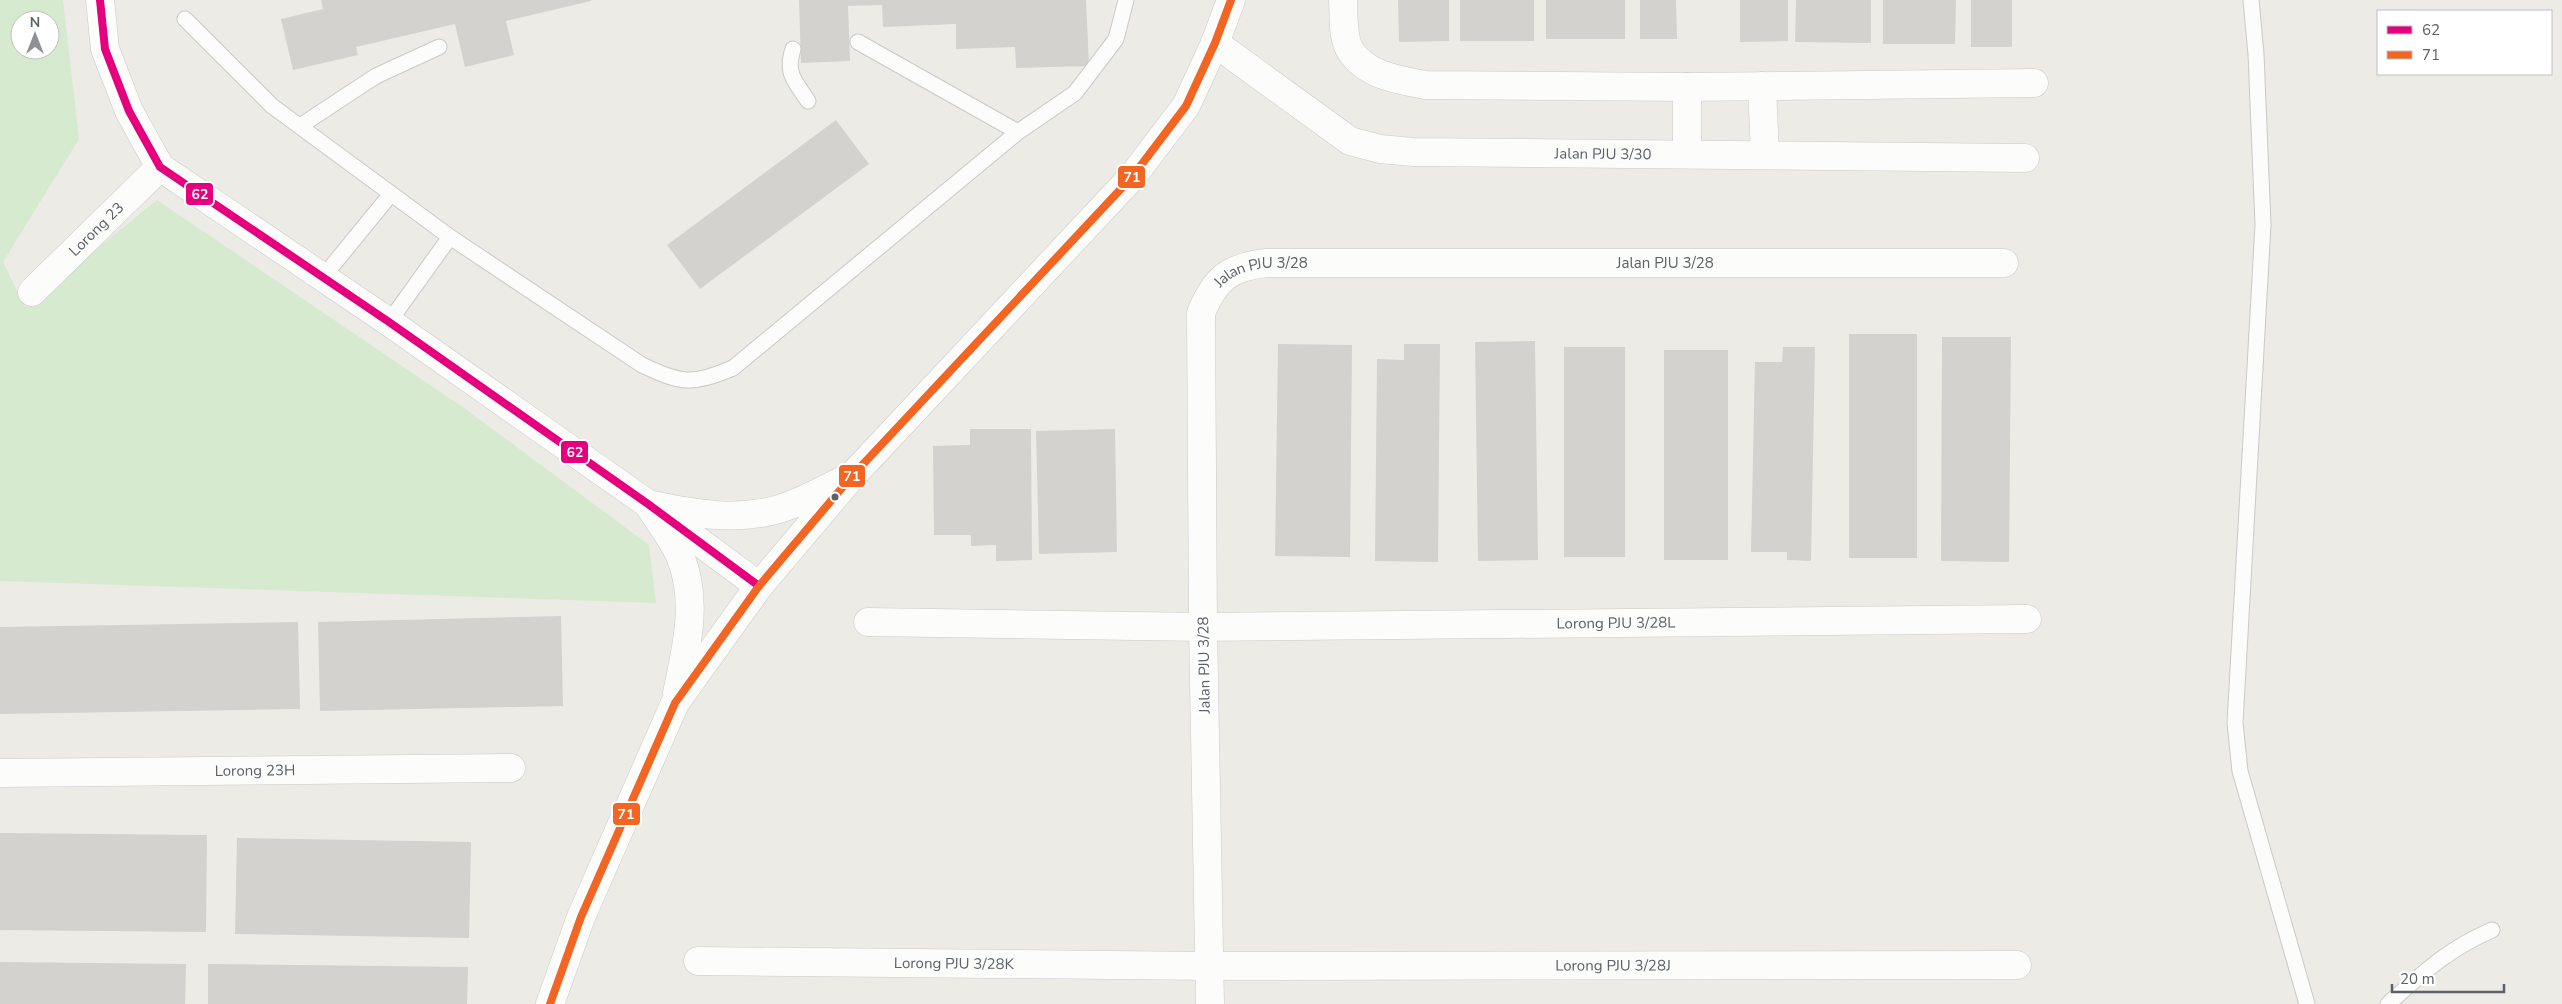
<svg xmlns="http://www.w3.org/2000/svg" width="2562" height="1004" viewBox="0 0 2562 1004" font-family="'Nunito Sans',sans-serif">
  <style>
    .green { fill: #d5eacf; fill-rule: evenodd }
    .building { fill: #d3d2cf }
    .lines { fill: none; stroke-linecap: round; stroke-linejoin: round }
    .lane-casing { stroke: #c9c9c9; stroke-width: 17 }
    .street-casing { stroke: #c9c9c9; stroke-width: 29 }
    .secondary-casing { stroke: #c9c9c9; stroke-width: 29 }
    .lane { stroke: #fcfcfb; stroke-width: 15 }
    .street { stroke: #fcfcfb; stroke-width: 28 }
    .secondary { stroke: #fcfcfb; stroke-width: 28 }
    .bus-1-casing { stroke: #fff; stroke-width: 11 }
    .bus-2-casing { stroke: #fff; stroke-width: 11 }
    .bus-1 { stroke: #e5007d; stroke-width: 8 }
    .bus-2 { stroke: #f26522; stroke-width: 8 }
    .bus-dot { fill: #5b6166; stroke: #fff; stroke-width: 2 }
    .labels { text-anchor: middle; stroke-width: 4.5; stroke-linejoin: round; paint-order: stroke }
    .street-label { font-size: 15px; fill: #5b6166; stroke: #fff }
    .line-badge { stroke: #fff; stroke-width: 2 }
    .badge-label { font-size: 14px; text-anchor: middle; font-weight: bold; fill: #fff }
  </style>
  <rect width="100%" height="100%" fill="#edebe6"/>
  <path class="green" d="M0 0H63L79 139 3 262 25 307 157 200 464 408 649 545 656 603 0 581ZM20 20H50V50H20Z"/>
  <path class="building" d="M321 0H591V1L506 21 514 55 465 67 455 24 356 47 358 55 293 70 281 19 323 9Z
    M799 0H1086L1089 66 1016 68 1015 47 956 49V24L883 27 882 5 848 6 850 61 801 63Z
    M1398 0H1449V41L1399 42Z
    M1460 0H1534V41H1460Z
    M1546 0H1625V39H1546Z
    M1640 0H1676L1677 39H1640Z
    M1740 0H1788V41L1740 42Z
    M1796 0H1871V43L1795 42Z
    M1883 0H1956L1955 44H1883Z
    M1971 0H2012V47H1971Z
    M836 120 869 164 700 289 667 245Z
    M1849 334H1917V558H1849Z
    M1942 337H2011L2009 562 1941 561Z
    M1535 341 1538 560 1478 561 1475 342Z
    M1278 344 1352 345 1350 557 1275 556Z
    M1404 344H1440L1438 562 1375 561 1377 359 1404 360Z
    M1564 347H1625V557H1564Z
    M1783 347H1815L1811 561 1787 560V552H1751L1755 362H1782Z
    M1664 350H1728V560H1664Z
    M970 429H1031L1032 560 996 561V545L971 546V535H934L933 446 970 445Z
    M1115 429 1117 552 1039 554 1036 431Z
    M561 616 563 706 320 711 318 622Z
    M298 622 300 709 0 714V627Z
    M0 833 207 835 206 932 0 930Z
    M237 838 471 842 469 938 235 934Z
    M0 962 186 964 185 1004H0Z
    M208 964 468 967 467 1004H208Z"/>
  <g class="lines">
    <defs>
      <path id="lane" d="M2251 0 2256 54 2263 225 2235 723 2240 771 2307 1004
        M185 19 272 106 450 237 642 365C683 384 691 385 733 368L1018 132 1075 93 1116 39 1126 0
        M858 42 1018 132
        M793 49C785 74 795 81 808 101
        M300 126 376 76 439 47
        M323 277 391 194
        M389 322 450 237
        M2388 1004C2424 972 2448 949 2492 930"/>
      <g id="street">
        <path d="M100 0 105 49 129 111 160 167 389 322 648 504 759 586"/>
        <path d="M1343 0C1344 14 1342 37 1350 50 1365 75 1398 80 1425 85L1687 87 2034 83"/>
        <path id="s1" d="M1215 43 1350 141 1380 149 1413 152 2025 158"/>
        <path d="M1762 86 1765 155"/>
        <path d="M1687 154V87"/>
        <path id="s2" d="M32 292 160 167"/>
        <path id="s3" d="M868 622 1203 627 2027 619"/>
        <path id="s4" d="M0 773 511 768"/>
        <path id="s5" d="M698 961 1210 966 2017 965"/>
        <path id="s6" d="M1210 1004 1203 627 1201 313C1215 279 1229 267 1266 263H2004"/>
      </g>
      <path id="secondary" d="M648 504C693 514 743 523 788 506 807 499 825 489 843 480
        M648 504C658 521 673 538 680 556 699 601 686 649 677 693
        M550 1004 581 917 675 703 759 586 852 476 1132 177 1186 106 1215 43 1231 0"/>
    </defs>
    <use href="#lane" class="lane-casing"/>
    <use href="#street" class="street-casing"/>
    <use href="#secondary" class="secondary-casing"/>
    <use href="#lane" class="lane"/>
    <use href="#street" class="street"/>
    <use href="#secondary" class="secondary"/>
    <defs>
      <path id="bus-1" d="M100 0 105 49 129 111 160 167 389 322 648 504 759 586"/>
      <path id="bus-2" d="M550 1004 581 917 675 703 759 586 852 476 1132 177 1186 106 1215 43 1231 0"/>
    </defs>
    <use href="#bus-1" class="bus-1-casing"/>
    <use href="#bus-2" class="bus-2-casing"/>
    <use href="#bus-1" class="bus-1"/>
    <use href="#bus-2" class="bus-2"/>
  </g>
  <circle class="bus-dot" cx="835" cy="497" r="4.5"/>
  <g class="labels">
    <g class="street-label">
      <text dy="5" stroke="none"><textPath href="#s1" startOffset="421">Jalan PJU 3/30</textPath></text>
      <text dy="5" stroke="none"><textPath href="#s2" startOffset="90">Lorong 23</textPath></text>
      <text dy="5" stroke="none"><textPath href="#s6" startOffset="1178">Jalan PJU 3/28</textPath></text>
      <text dy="5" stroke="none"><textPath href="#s6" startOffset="772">Jalan PJU 3/28</textPath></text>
      <text dy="5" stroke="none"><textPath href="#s3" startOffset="748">Lorong PJU 3/28L</textPath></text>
      <text transform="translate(1204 665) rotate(-91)" y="5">Jalan PJU 3/28</text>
      <text dy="5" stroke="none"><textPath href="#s4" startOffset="255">Lorong 23H</textPath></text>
      <text dy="5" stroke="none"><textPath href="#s5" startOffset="256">Lorong PJU 3/28K</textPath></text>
      <text dy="5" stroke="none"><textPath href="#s5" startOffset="915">Lorong PJU 3/28J</textPath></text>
    </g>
  </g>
  <g class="line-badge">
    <rect x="1117" y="165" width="29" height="24" rx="5" fill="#f26522"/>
    <rect x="185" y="182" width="29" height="24" rx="5" fill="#e5007d"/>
    <rect x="560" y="440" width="29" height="24" rx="5" fill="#e5007d"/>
    <rect x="838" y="464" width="28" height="24" rx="5" fill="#f26522"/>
    <rect x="612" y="802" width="29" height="24" rx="5" fill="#f26522"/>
  </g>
  <g class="badge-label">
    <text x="1132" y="182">71</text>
    <text x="200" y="199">62</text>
    <text x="575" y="457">62</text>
    <text x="852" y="481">71</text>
    <text x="626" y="819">71</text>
  </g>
  <rect x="2377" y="10" width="175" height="65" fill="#ffffff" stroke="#bdc0c2"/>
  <rect x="2387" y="26" width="25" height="8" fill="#e5007d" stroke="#bdc0c2"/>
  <text x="2422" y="35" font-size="15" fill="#5b6166">62</text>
  <rect x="2387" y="51" width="25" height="8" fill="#f26522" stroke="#bdc0c2"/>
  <text x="2422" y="60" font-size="15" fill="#5b6166">71</text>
  <g transform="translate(35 35)"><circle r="24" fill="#ffffff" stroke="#bdc0c2"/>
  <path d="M0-4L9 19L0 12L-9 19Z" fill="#8e9193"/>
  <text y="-8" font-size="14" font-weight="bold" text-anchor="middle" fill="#5b6166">N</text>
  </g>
  <path d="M2392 984v8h112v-8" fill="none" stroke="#5b6166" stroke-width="2.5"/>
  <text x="2400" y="984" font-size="15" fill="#5b6166" stroke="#ffffff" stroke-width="4" paint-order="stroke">20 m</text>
</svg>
